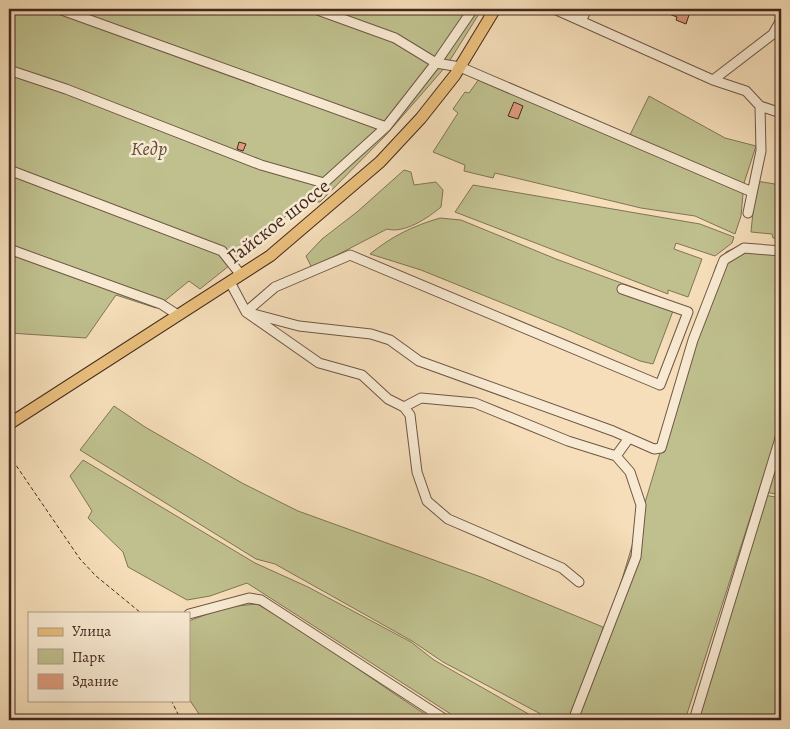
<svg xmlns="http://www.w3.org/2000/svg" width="790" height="729" viewBox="0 0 790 729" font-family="Alegreya,serif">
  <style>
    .green { fill: #bfc08e; stroke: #817457 }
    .building { fill: #dd9b7c; stroke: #432920 }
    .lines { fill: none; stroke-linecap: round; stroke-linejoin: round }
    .minor-casing { stroke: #705646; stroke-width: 11 }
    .major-casing { stroke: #432920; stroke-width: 13 }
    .path { stroke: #432920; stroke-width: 1; stroke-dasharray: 4 2.5; stroke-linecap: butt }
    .minor { stroke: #f8ead2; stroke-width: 9 }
    .major { stroke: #eabf7c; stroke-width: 11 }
    .labels { text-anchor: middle; stroke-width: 5; stroke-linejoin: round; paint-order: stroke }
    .park-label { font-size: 20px; font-style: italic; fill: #624f3c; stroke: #f8ead2 }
    .street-label { font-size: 20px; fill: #432920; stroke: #f8ead2 }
  </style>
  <rect width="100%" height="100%" fill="#f5deb9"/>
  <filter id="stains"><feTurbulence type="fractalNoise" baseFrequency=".004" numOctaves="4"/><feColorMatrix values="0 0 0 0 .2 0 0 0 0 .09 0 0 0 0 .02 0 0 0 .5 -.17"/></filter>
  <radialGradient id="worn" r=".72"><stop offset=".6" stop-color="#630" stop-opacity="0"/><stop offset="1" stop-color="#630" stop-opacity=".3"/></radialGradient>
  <path class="green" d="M9 9H482L447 65 386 135 320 202H299L269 234 200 289 189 281 156 308 116 295 86 338 9 333Z
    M479 79 628 139 649 96 725 138 756 146 744 183 741 216 735 234 695 216 641 208 495 173 493 178 464 171 465 165 433 152 458 113 453 109 465 92 469 93Z
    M404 170 411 172 414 185 436 182 443 190 441 207C428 218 404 234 387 229L312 268 306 256 322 239 357 212Z
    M756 181 781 185V239L773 238 772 234 751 232Z
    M473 185 700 224 734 237 732 243 715 256 676 243 674 249 702 259 688 297 668 290V294L455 212Z
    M440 218 461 220 556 259 676 303 653 364 640 361 564 328 421 270 370 254C392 236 413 226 440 218Z
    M741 245 781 248V422L685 720H577L593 676 716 266 726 252Z
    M114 406 145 427 242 483 298 511 481 577 603 627 597 652 568 719 552 720 443 662 412 641 275 564 256 559 80 450Z
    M781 440V495L765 492Z
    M83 460 255 563 308 587 411 642 434 660 539 720H460L247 583 210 596 187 600 128 567 123 552 88 518 92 511 70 476Z
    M764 495 781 498V712L778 720H691Z
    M257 604C318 639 375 682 434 720H203L189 699V621L226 607Z"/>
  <path class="building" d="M656 9H691L686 24 676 20 677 17Z
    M514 102 523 106 518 119 508 116Z
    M239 142 246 144 243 151 237 149Z"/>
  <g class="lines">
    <defs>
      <path id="minor" d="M59 9 386 127
        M315 9 395 38 436 63 473 9
        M554 9 713 80 746 91 760 106 761 151 748 213
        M581 21 587 9
        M9 70 66 89 261 165 324 183 386 127 436 63 460 67 752 192
        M713 80 773 34 781 20
        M760 106 781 113
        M9 170 222 251 241 275
        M9 249 161 304 178 315
        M230 282 246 312 299 326 371 334 390 340 419 361 613 431 654 449 661 448 693 340 724 260 744 248 781 251
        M622 289 688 312 660 385 350 255 275 287 246 312 319 363 362 375 388 399 404 407 421 398 475 403 568 441 616 456 629 438
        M404 407 410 415 417 472 427 501 448 519 562 568 579 582
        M189 614 249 598 261 600 446 720
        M573 720 636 557 641 505 630 472 616 456
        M694 720 781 435"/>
      <path id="major" d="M9 424 270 256 380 162 421 118 455 75 495 9"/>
    </defs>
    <use href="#minor" class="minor-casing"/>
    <use href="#major" class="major-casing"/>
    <path class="path" d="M9 455 80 559 96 576 141 613
      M171 700 181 720"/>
    <use href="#minor" class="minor"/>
    <use href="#major" class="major"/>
  </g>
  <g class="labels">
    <g class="park-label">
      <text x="149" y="155">Кедр</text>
    </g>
    <g class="street-label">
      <text transform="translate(278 221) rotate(-38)" y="7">Гайское шоссе</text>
    </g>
  </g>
  <rect width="790" height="729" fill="none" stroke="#f5deb9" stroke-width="30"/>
  <rect x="10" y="10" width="770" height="709" fill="none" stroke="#432920" stroke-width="2.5"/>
  <rect x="15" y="15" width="760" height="699" fill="none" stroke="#432920"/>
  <rect x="28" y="612" width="162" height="90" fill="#f8ead2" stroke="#b09d8b"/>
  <rect x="38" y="628" width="25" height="8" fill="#eabf7c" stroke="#b09d8b"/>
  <text x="72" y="636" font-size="15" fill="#432920">Улица</text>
  <rect x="38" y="649" width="25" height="15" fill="#bfc08e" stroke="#b09d8b"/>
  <text x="72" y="662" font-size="15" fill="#432920">Парк</text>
  <rect x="38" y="674" width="25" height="15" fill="#dd9b7c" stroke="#b09d8b"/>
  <text x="72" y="686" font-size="15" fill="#432920">Здание</text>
  <rect width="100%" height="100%" filter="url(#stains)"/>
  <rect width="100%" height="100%" fill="url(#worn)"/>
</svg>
